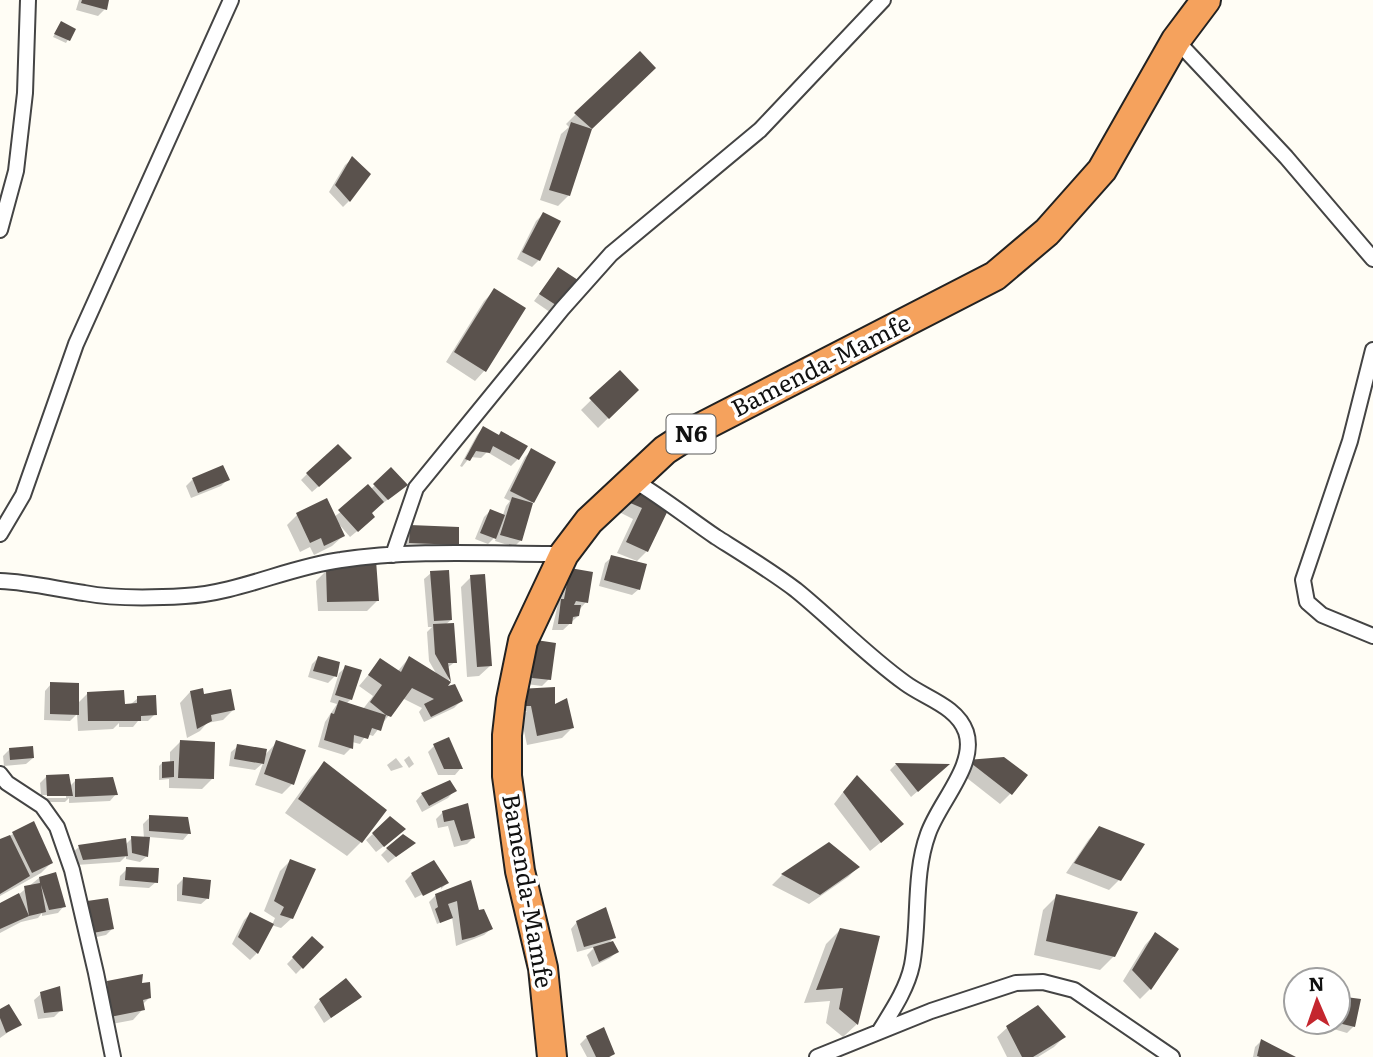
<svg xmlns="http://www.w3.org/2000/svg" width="1373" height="1057" viewBox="0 0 1373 1057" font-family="Literata,serif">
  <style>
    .shadow { fill: #0003 }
    .building { fill: #5a524d }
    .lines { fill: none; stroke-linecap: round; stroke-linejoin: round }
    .street-casing { stroke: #444; stroke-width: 18 }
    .highway-casing { stroke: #222; stroke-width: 32 }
    .street { stroke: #fff; stroke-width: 14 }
    .highway { stroke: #f5a25d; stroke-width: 28 }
    .labels { text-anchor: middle; stroke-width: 7; stroke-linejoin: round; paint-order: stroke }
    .shield { fill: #fff; stroke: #585858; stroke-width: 2 }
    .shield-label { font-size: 23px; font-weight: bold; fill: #111 }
    .street-label { font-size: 24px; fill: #111; stroke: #fff }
  </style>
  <rect width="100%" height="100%" fill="#fffdf5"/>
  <path class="shadow" d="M79 0H108L105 9 98 16 76 10Z
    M61 23 74 30 66 43 53 37Z
    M653 68 590 129 569 195 558 206 540 200 561 134 569 127 566 124 576 114Z
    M352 159 349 201 343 207 329 192 345 165Z
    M543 214 539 260 532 267 517 259 536 221Z
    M558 269 578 282 554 315 534 301Z
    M494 291 485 370 475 381 446 362 484 301Z
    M620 372 637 390 598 428 581 410Z
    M483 428 498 436 501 433 518 459 511 466 487 452 481 458 470 457 462 467 460 466 477 435Z
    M531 451 532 502 521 540 514 547 495 541 497 535 488 544 475 539 484 517 490 511 503 515 506 506 510 501 504 498 525 457Z
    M343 465 312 492 301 480 307 474Z
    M222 467 228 479 221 486 191 498 186 486 192 480Z
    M391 470 399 491 370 513 367 523 350 537 338 523 343 536 332 546 314 555 310 547 300 552 287 525 297 515 334 517 371 489Z
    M625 500 669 505 647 551 637 561 617 553 633 519 619 512Z
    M411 527 457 544 450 550 403 549 404 534Z
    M612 557 639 589 632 595 599 586 605 563Z
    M327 570 377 601 367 611H318L316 581Z
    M570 570 586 602 579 610 578 616 563 630H552L564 577Z
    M431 573 451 620 445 625 455 662 447 668 449 681 442 690 461 701 454 708 424 722 419 712 422 708 402 698 373 736 367 734 360 744 352 742 351 748 344 755 318 747 325 722 337 704 330 702 339 673 346 667 351 699 346 704 363 709 373 696 359 686 381 660 397 672 409 658 437 675 429 661 427 632 432 627H428L424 579Z
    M471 577 490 666 479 676 467 677 461 587Z
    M554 644 549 679 542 686 526 684 530 649Z
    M318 658 335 676 328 683 308 677 312 664Z
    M51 684 77 704 87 694 123 706 131 704 138 698 155 714 148 721H138L133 727H119V723L113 729 78 731 77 714 70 721 44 720 45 691Z
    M190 692 233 710 223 720 207 723 200 731 187 738 180 703Z
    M513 697 554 707 572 728 562 738 527 745 521 717 527 711 514 712Z
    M180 742 212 779 202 789 169 788V779L159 780V766L162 763H170V752Z
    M277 742 292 784 282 794 255 785 263 763 255 770 229 766 231 752 238 746 264 756Z
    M434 746 461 768 455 775H438L428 752Z
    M10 749 33 758 26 764 4 766 3 756Z
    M409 756 414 764 409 768 404 760Z
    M396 758 403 767 391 771 387 765Z
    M1004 758 1010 794 1000 804 958 771 967 762Z
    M325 763 361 842 347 856 285 813 311 777Z
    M896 764 941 771 911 797 890 770Z
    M47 776 70 786 75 781 116 794 110 801 69 803V798L65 802H41V798H66V795H41L40 783Z
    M847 787 891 834 870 851 834 804Z
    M454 791 448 798 422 812 416 801 422 794Z
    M467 805 473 838 467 844 454 847 448 826 438 828 436 819 443 812Z
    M150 817 189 833 183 840 149 837 147 856 140 862 126 859V856L120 862 76 865 72 853 79 847 125 845 132 838 144 839 143 824Z
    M390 819 397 836 376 852 366 840Z
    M1100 828 1119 880 1109 890 1066 873 1089 839Z
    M13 834 51 863 41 873 0 896V841Z
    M413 843 388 863 381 855 387 849Z
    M829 844 858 867 848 877 809 904 772 885 782 875Z
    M290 861 292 918 281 928 271 925 257 953 250 960 232 944 244 920 250 914 272 925 275 918 264 911 280 871Z
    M127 869 156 882 149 888 119 886 120 876Z
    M412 874 447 883 441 889V885L415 898 405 881Z
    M39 878 64 906 58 913 42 916V913L38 918 21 922 0 933V905L18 895Z
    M183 879 208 898 201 904 177 901V885Z
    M470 883 478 911 491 929 484 935 456 946 452 917 437 924 429 902 435 896Z
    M1057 896 1114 956 1100 970 1034 955 1043 910Z
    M88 903 112 929 106 935 87 939 81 910Z
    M577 922 614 937 607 945 617 952 610 958 592 967 587 955 595 947 577 952 571 929Z
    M840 930 857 1024 843 1037 826 1023 830 1001 804 1003 826 944Z
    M1155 934 1176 950 1150 989 1140 999 1123 981 1145 945Z
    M312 938 322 947 296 974 287 964Z
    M108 983 140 985 149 998 142 1005 143 1009 133 1020 101 1026 97 993Z
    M41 994 61 1010 54 1017 38 1019 34 1000Z
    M360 997 324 1023 314 1007 320 1000Z
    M1338 998 1354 1026 1347 1033 1327 1027 1328 1022H1338Z
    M0 1011 20 1024 0 1038Z
    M1008 1027 1064 1037 1054 1047 1038 1057H1007L997 1037Z
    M587 1037 613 1053 610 1057H587L580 1044Z
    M1261 1041 1292 1057H1253L1255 1047Z"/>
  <path class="building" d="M82 0H109L107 10 81 3Z
    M61 21 76 29 70 41 54 34Z
    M640 51 656 68 592 129 570 196 549 190 571 122 592 129 574 113Z
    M352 156 371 174 350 202 335 185Z
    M543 212 561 221 540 261 522 252Z
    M558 267 581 282 562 309 539 294Z
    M494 288 526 308 486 372 454 352Z
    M620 370 639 390 609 419 589 398Z
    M483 426 499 435 501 431 528 446 519 460 493 446 490 453 476 451 470 461 465 459Z
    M338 444 352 458 319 487 306 473Z
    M531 448 556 462 534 503 510 491Z
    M223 465 230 480 198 493 192 478Z
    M391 467 408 485 388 500 373 484Z
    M368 484 384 502 372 513 375 517 358 532 338 510Z
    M635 487 671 504 648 552 626 542 642 508 628 502Z
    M512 497 533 503 522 541 500 535Z
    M327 498 345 536 324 546 321 538 310 543 296 513Z
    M490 509 505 515 496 539 480 533Z
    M410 525 459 527V545L409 543Z
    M611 555 647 564 640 590 604 580Z
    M376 560 379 601 327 602 326 569Z
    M570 568 593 572 588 603 576 601 574 605H581L579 616 573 617 572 624H558L561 599H564Z
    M449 570 452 620 434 621 430 571Z
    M485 574 492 666 477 667 470 575Z
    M454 623 457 663H448L451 682 435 654 433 624Z
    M536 640 556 643 551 680 532 678Z
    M318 656 340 662 337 677 313 671Z
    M409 656 451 682 448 686 455 684 463 701 431 717 424 704 434 699 412 688 391 717 386 715 381 731 372 728 368 739 354 735 353 749 324 740 331 713 334 714 339 700 386 715 370 702 382 685 368 675 380 658 401 672Z
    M345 665 362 670 352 700 335 695Z
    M50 682 79 683V715L50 714Z
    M555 687V704L567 698 574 728 537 736 531 706H520L519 689Z
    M203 688 204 694 231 689 235 710 211 715 212 721 197 729 190 691Z
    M124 690 125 704 137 703V696L156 695 157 715 141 716V721H88L87 692Z
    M449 737 463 769H444L433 744Z
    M180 740 215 742 214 779 178 778Z
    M276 740 306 750 294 785 264 774Z
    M237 744 267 749 264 764 234 759Z
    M33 746 34 758 10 760 9 748Z
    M1004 757 1028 775 1012 795 967 760Z
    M174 761V777L162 778V762Z
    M324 761 387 810 362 843 298 799Z
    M895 763 950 764 918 792Z
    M69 774 73 796H47L46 775Z
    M857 775 904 824 881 843 843 792Z
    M113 777 118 795 75 797V779Z
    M450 780 457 791 429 806 421 793Z
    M468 803 475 838 461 841 454 820 444 822 442 811Z
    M149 815 188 817 191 834 149 831Z
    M390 816 406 829 384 847 372 833Z
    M34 821 53 863 32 873 12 832Z
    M1099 826 1145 844 1121 881 1074 863Z
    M403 834 416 843 396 857 386 848Z
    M10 835 30 876 0 894V839Z
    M131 836 150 837 148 857 132 853Z
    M126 838 128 856 83 860 78 845Z
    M829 842 860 867 820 895 781 874Z
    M290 859 316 869 293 919 280 915 284 907 274 901Z
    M434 860 449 883 423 896 411 873Z
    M126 867 159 868 158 883 125 880Z
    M56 872 66 907 49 910 41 885 46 912 29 916 0 929V903L19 893 29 916 24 886 40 883 39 877Z
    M183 877 211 880 209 899 182 895Z
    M471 880 479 910 484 909 493 929 474 937 462 940 457 901 448 904 453 918 440 923 435 909 438 907 435 894Z
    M1056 894 1138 912 1115 957 1046 941Z
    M108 898 114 929 93 933 87 901Z
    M606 907 616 938 584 947 576 921Z
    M250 912 274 924 258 954 238 937Z
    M840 928 880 936 858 1025 839 1009 843 988 816 990Z
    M1155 932 1179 949 1151 990 1132 970Z
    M312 936 324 947 303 969 292 957Z
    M613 941 619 952 599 962 593 947Z
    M143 974 142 983 150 982 151 998 143 1000 145 1010 110 1017 107 981Z
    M346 978 362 997 331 1018 319 999Z
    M60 986 63 1011 44 1013 40 992Z
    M1338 996 1361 999 1355 1027 1338 1023Z
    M9 1004 22 1025 6 1033 0 1018V1009Z
    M1038 1005 1066 1037 1033 1057H1022L1006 1026Z
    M604 1027 615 1054 609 1057H596L586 1036Z
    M1261 1039 1296 1057H1260L1257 1056Z"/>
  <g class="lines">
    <defs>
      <path id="street" d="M1176 40 1286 157 1373 259
        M0 230 16 171 25 93 28 0
        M1373 350 1350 441 1303 580 1307 602 1322 615 1373 636
        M633 480C662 497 688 518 716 537 743 554 771 571 796 590 833 620 866 655 905 683 925 698 957 706 966 732 977 765 939 802 928 834 913 875 920 923 912 965 907 989 892 1011 879 1032
        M0 534 23 495 76 344 231 0
        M393 555 416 488 562 309 611 254 760 130 883 0
        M0 581C29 582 56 589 84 593 116 599 153 598 185 596 239 593 288 567 341 560 411 549 493 554 564 554
        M0 774 7 783 42 806 57 827 72 870 96 973 113 1057
        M817 1057 931 1011 1016 983 1043 982 1074 990 1172 1057"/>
      <path id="highway" d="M552 1057 543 968 520 871 507 776V735L511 700 523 641 564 554 589 521 665 450 696 430 995 276 1047 232 1102 170 1176 40 1206 0"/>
    </defs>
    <use href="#street" class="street-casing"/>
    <use href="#highway" class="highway-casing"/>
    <use href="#street" class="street"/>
    <use href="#highway" class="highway"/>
  </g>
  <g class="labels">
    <rect class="shield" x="666.5" y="414.5" width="49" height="39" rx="5"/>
    <g class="shield-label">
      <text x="691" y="442">N6</text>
    </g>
    <g class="street-label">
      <text transform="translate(821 366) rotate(-27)" y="8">Bamenda-Mamfe</text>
      <text transform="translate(527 891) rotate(80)" y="8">Bamenda-Mamfe</text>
    </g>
  </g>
  <g transform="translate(1317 1001) rotate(358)"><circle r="33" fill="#ffffff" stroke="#a0a0a0" stroke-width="2"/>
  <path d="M0-5L12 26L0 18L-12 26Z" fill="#c4262e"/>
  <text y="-10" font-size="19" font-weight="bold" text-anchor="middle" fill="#111111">N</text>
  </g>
</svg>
